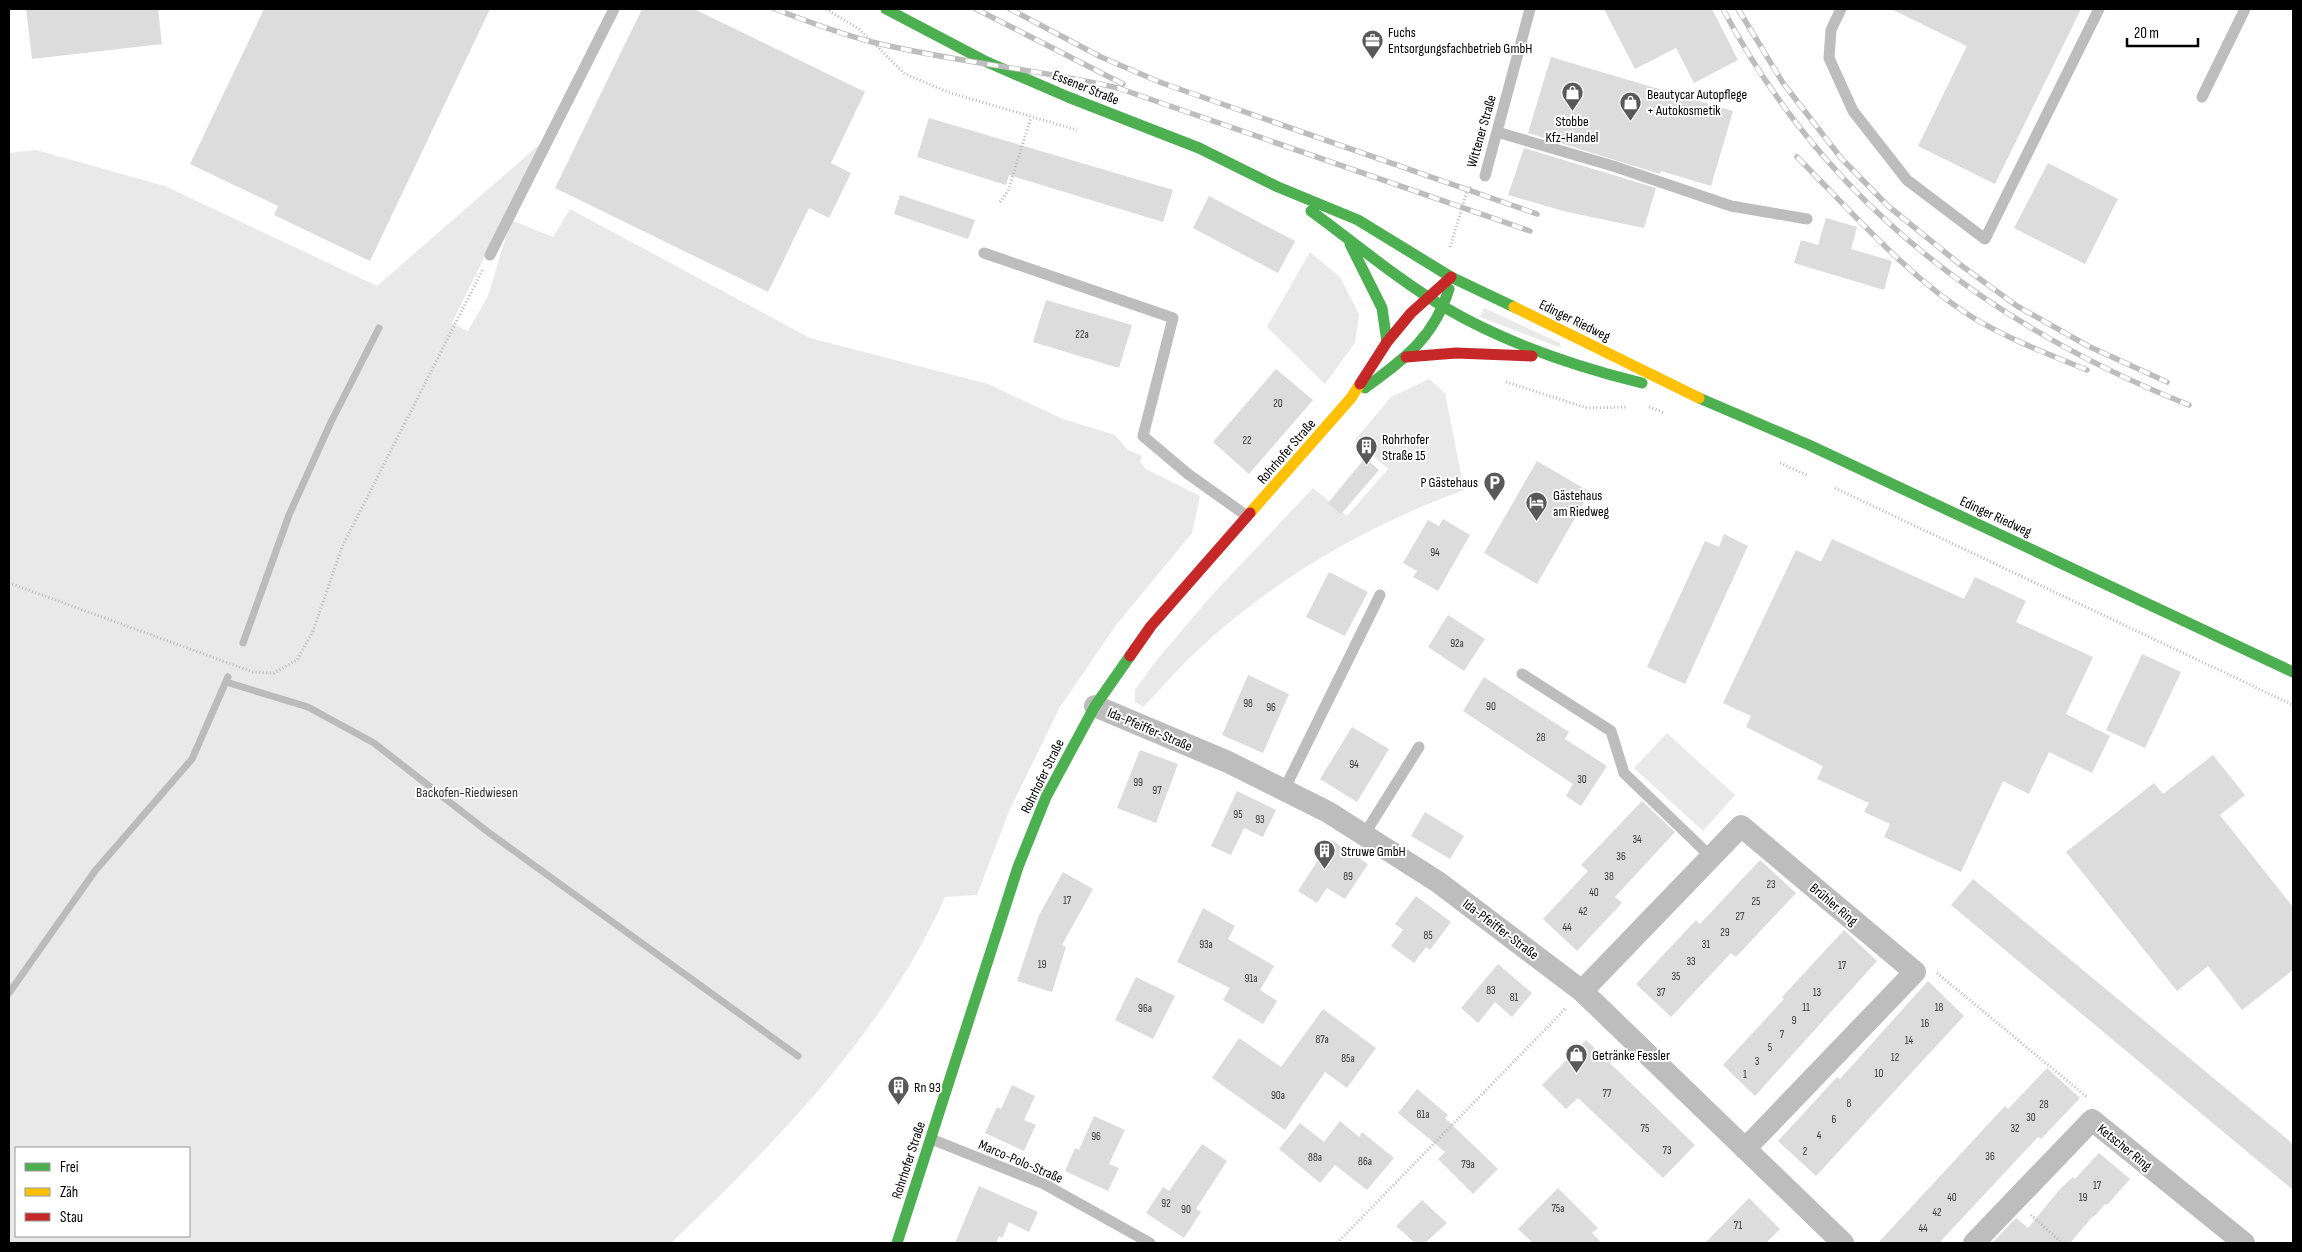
<svg xmlns="http://www.w3.org/2000/svg" width="2302" height="1252" viewBox="0 0 2302 1252" font-family="'Sofia Sans Condensed',sans-serif">
  <style>
    .green { fill: #e9e9e9; fill-rule: evenodd }
    .lines { fill: none; stroke-linecap: round; stroke-linejoin: round }
    .stream { stroke: #bbb; stroke-width: 7 }
    .building { fill: #dcdcdc }
    .path { stroke: #b8b8b8; stroke-width: 3; stroke-dasharray: 1 2.5; stroke-linecap: butt }
    .lane { stroke: #bdbdbd; stroke-width: 11 }
    .street { stroke: #bdbdbd; stroke-width: 22 }
    .fast { stroke: #4caf50; stroke-width: 11 }
    .slow { stroke: #ffc107; stroke-width: 11 }
    .jam { stroke: #c62828; stroke-width: 11 }
    .rail-casing { stroke: #bdbdbd; stroke-width: 5.5 }
    .rail { stroke: #fff; stroke-width: 4; stroke-dasharray: 11; stroke-linecap: butt }
    .labels { text-anchor: middle; stroke-width: 4; stroke-linejoin: round; paint-order: stroke }
    .number-label { font-size: 11px; fill: #373737 }
    .poi-label { font-size: 14px; fill: #000; stroke: #fff; text-anchor: start }
    .street-label { font-size: 14px; fill: #000; stroke: #fff }
    .park-label { font-size: 14px; fill: #2e2e2e; stroke: #fff }
  </style>
  <rect width="100%" height="100%" fill="#fff"/>
  <path class="green" d="M540 144 452 323 468 331 488 296 511 220 553 237 570 209 810 338 988 384 1063 419 1115 435 1128 450 1142 456 1140 462 1146 469 1200 496 1192 533 1116 625 1060 707 1010 809 977 895 945 897C885 1032 776 1142 671 1243H9V153L36 150 165 186 377 286ZM16 1148H189V1236H16Z
    M1310 252 1340 277 1359 314 1355 343 1325 384 1267 327Z
    M1484 308 1560 343 1561 348 1480 317Z
    M1429 379 1445 393 1464 490C1368 525 1277 577 1201 647 1181 665 1163 687 1143 707L1135 702V690L1156 661 1212 595 1313 488 1347 516 1388 469 1355 440 1391 397Z
    M1667 733 1735 795 1703 831 1634 768Z"/>
  <g class="lines">
    <path class="stream" d="M243 643 289 515 331 422 379 328
      M226 682 308 707 374 743 488 832 798 1056
      M9 993 95 871 192 759 228 677"/>
  </g>
  <path class="building" d="M26 9H158L162 44 32 59Z
    M264 9H490L370 261 274 215 278 206 190 164Z
    M642 9H694L865 92 831 163 851 173 829 218 809 208 768 292 555 188Z
    M1604 9H1712L1738 60 1694 83 1676 48 1635 69Z
    M1891 9H2081L1995 184 1918 146 1967 46Z
    M1551 57 1733 111 1711 186 1661 171 1660 174 1528 133Z
    M929 118 1173 190 1163 222 1009 175 1006 185 917 157Z
    M1524 148 1656 188 1644 228 1567 212 1508 195Z
    M2048 163 2118 199 2085 264 2014 228Z
    M900 195 975 220 968 239 894 214Z
    M1209 196 1295 241 1278 273 1193 228Z
    M1826 218 1857 227 1851 249 1892 261 1884 290 1794 263 1801 240 1818 245Z
    M1046 300 1132 325 1119 368 1033 342Z
    M1276 369 1313 400 1249 474 1213 442Z
    M1365 458 1379 470 1341 514 1328 503Z
    M1537 461 1590 492 1537 584 1484 553Z
    M1443 519 1470 535 1438 591 1413 577 1417 571 1403 563 1428 520 1439 526Z
    M1724 534 1748 546 1685 684 1647 667 1705 541 1719 547Z
    M1832 539 1964 599 1975 577 2026 601 2016 622 2093 657 2066 714 2110 736 2092 773 2049 752 2029 794 2003 781 1961 872 1884 837 1890 824 1864 812 1869 803 1817 779 1823 766 1746 727 1751 716 1723 703 1796 550 1821 562Z
    M1329 572 1368 592 1345 636 1306 617Z
    M1448 615 1485 639 1464 671 1428 647Z
    M2142 654 2181 672 2145 748 2106 730Z
    M1248 675 1289 694 1263 753 1222 735Z
    M1484 677 1569 732 1565 739 1607 766 1581 806 1566 796 1573 784 1463 711Z
    M1352 727 1389 749 1357 802 1320 779Z
    M1140 750 1178 764 1156 823 1117 808Z
    M2213 755 2245 795 2220 815 2293 907V970L2242 1010 2208 966 2177 991 2066 852 2154 783 2163 794Z
    M1237 791 1276 810 1263 837 1244 828 1231 855 1211 846Z
    M1642 801 1675 832 1615 897 1622 903 1577 951 1543 919 1588 871 1581 865Z
    M1425 812 1464 836 1450 859 1411 836Z
    M1331 840 1368 864 1345 899 1327 888 1317 903 1298 891Z
    M1760 860 1796 893 1736 957 1731 953 1671 1017 1636 984 1696 920 1700 924Z
    M1063 872 1093 889 1062 945 1066 947 1052 992 1017 981 1039 915Z
    M1973 879 2293 1144V1190L1951 905Z
    M1416 896 1451 922 1430 950 1426 947 1414 963 1391 946 1403 930 1395 924Z
    M1203 908 1235 926 1228 939 1274 966 1260 990 1277 1001 1263 1024 1223 1000 1230 988 1177 962Z
    M1844 930 1877 961 1755 1096 1723 1065 1784 999 1782 997Z
    M1498 964 1532 993 1512 1017 1495 1002 1478 1023 1461 1008Z
    M1136 977 1175 996 1153 1039 1115 1020Z
    M1928 981 1964 1016 1816 1176 1778 1141 1837 1077 1840 1079Z
    M1323 1009 1376 1048 1347 1088 1325 1072 1285 1130 1212 1078 1239 1038 1281 1067Z
    M1586 1040 1695 1145 1663 1178 1578 1098 1566 1109 1542 1085Z
    M2047 1068 2080 1098 2041 1139 2038 1137 1939 1243H1878L2005 1106 2008 1109Z
    M1012 1085 1035 1096 1024 1120 1036 1125 1024 1151 985 1133 997 1107 1001 1109Z
    M1417 1089 1448 1115 1445 1118 1498 1169 1473 1194 1438 1159 1445 1152 1398 1113Z
    M1094 1116 1125 1130 1109 1164 1119 1168 1108 1191 1065 1171 1075 1148 1079 1150Z
    M1340 1121 1359 1137 1362 1132 1394 1158 1367 1190 1335 1165 1320 1183 1279 1149 1300 1123 1324 1142Z
    M1202 1144 1227 1161 1196 1209 1201 1212 1184 1238 1146 1213 1163 1187 1169 1191Z
    M2099 1153 2130 1179 2107 1205 2105 1204 2094 1217 2093 1216 2070 1243H1992L2016 1218 2028 1228 2060 1189 2073 1177 2075 1179Z
    M979 1186 1038 1212 1029 1232 1009 1222 1002 1238 999 1236 996 1243H955Z
    M1558 1188 1598 1228 1592 1233 1602 1243H1533L1518 1229Z
    M1749 1198 1780 1229 1766 1243H1705Z
    M1422 1200 1447 1223 1425 1243H1415L1396 1226Z"/>
  <g class="lines">
    <path class="path" d="M826 9 859 29 905 74 948 92 1077 130
      M1000 202 1008 191 1031 117
      M1450 247 1467 191 1473 186
      M1506 382 1587 408 1626 407
      M1649 407 1665 413
      M1780 463 1807 475
      M1835 488 2293 705
      M9 583 253 672 274 673 297 660 313 631 342 547 483 269
      M1937 973 2088 1098
      M2031 1215 2062 1243
      M1337 1243 1566 1008"/>
    <path class="lane" d="M1841 9 1831 30 1829 58 1853 111 1907 180 1985 239 2099 9
      M2202 97 2245 9
      M1497 132 1613 166 1731 206 1807 219
      M1485 176 1530 9
      M984 253 1173 318 1143 436 1188 474 1247 516
      M490 255 614 9
      M1522 674 1611 731 1624 773 1711 857
      M1284 790 1380 595
      M1364 835 1419 747
      M931 1139 1044 1184 1150 1243"/>
    <path class="street" d="M1095 706 1228 762 1328 812 1438 882 1582 991 1843 1243
      M1582 991 1741 826 1915 972 1745 1149
      M1974 1243 2092 1120 2244 1243"/>
    <path class="fast" d="M886 9 987 62 1068 97 1199 148 1278 187 1358 220 1451 277 1514 307
      M1311 211C1355 243 1397 279 1444 307 1505 343 1573 366 1642 383
      M1350 244 1382 308 1387 342
      M1365 388C1404 359 1434 338 1449 289
      M1699 398 1809 445 2293 672
      M897 1243 1018 867 1046 797 1095 706 1130 656"/>
    <path class="slow" d="M1514 307 1699 398
      M1250 513 1351 398 1360 384"/>
    <path class="jam" d="M1406 357 1456 353 1532 356
      M1360 384 1387 342 1411 313 1451 277
      M1130 656 1151 626 1250 513"/>
    <defs>
      <path id="rail" d="M775 9C806 21 838 33 872 42 953 62 1037 69 1118 88L1530 231
        M976 9 1123 84
        M1010 9 1101 57 1162 83 1537 214
        M1723 9C1824 201 1990 326 2189 405
        M1738 9 1783 83 1841 158 1888 206 1962 266 2017 306 2088 346 2167 382
        M1797 157C1852 212 1906 275 1972 317 2008 339 2048 354 2087 370"/>
    </defs>
    <use href="#rail" class="rail-casing"/>
    <use href="#rail" class="rail"/>
  </g>
  <defs>
    <symbol id="office-pin" viewBox="-11 -11 22 30"><path d="M0 17L-7.5 6A9.5 9.5 0 1 1 7.5 6Z" fill="#595959" stroke="#fff"/><path d="M-6-3h4V-5.5h4V-3h4V5H-6ZM-1-4.5V-3h2v-1.5ZM-6 0V1H6V0Z" fill="#fff"/></symbol>
    <symbol id="shop-pin" viewBox="-11 -11 22 30"><path d="M0 17L-7.5 6A9.5 9.5 0 1 1 7.5 6Z" fill="#595959" stroke="#fff"/><path d="M-5-2.5h2.3a2.7 3.5 0 0 1 5.4 0H5L5.5 6h-11ZM-1.5-2.5h3a1.5 2.3 0 0 0-3 0Z" fill="#fff"/></symbol>
    <symbol id="building-pin" viewBox="-11 -11 22 30"><path d="M0 17L-7.5 6A9.5 9.5 0 1 1 7.5 6Z" fill="#595959" stroke="#fff"/><path d="M-4-6H4V6H1V3H-1V6H-4ZM-2.5-4.3h1.7v1.8h-1.7ZM.8-4.3h1.7v1.8H.8ZM-2.5-1h1.7V.8h-1.7ZM.8-1h1.7V.8H.8Z" fill="#fff"/></symbol>
    <symbol id="parking-pin" viewBox="-11 -11 22 30"><path d="M0 17L-7.5 6A9.5 9.5 0 1 1 7.5 6Z" fill="#595959" stroke="#fff"/><path d="M-3.5-5.5H1a3.5 3.5 0 0 1 0 7H-1V5.5H-3.5ZM-1-3.4V-.6H.8a1.4 1.4 0 0 0 0-2.8Z" fill="#fff"/></symbol>
    <symbol id="hotel-pin" viewBox="-11 -11 22 30"><path d="M0 17L-7.5 6A9.5 9.5 0 1 1 7.5 6Z" fill="#595959" stroke="#fff"/><path d="M-6-4.5h1.5V1H6V5H4.5V3h-9V5H-6ZM-4 0a1.8 1.8 0 1 1 3.6 0ZM.5 0V-2.5h3Q6-2.5 6 0Z" fill="#fff"/></symbol>
  </defs>
  <g fill-rule="evenodd">
    <use href="#office-pin" x="1360" y="28" width="25" height="34"/>
    <use href="#shop-pin" x="1560" y="80" width="25" height="34"/>
    <use href="#shop-pin" x="1618" y="90" width="25" height="34"/>
    <use href="#building-pin" x="1354" y="434" width="25" height="34"/>
    <use href="#parking-pin" x="1482" y="470" width="25" height="34"/>
    <use href="#hotel-pin" x="1524" y="490" width="25" height="34"/>
    <use href="#building-pin" x="1312" y="838" width="25" height="34"/>
    <use href="#shop-pin" x="1564" y="1042" width="25" height="34"/>
    <use href="#building-pin" x="886" y="1074" width="25" height="34"/>
  </g>
  <g class="labels">
    <g class="number-label">
      <text x="1082" y="338">22a</text>
      <text x="1278" y="407">20</text>
      <text x="1247" y="444">22</text>
      <text x="1435" y="556">94</text>
      <text x="1457" y="647">92a</text>
      <text x="1248" y="707">98</text>
      <text x="1491" y="710">90</text>
      <text x="1271" y="711">96</text>
      <text x="1541" y="741">28</text>
      <text x="1354" y="768">94</text>
      <text x="1582" y="783">30</text>
      <text x="1138" y="786">99</text>
      <text x="1157" y="794">97</text>
      <text x="1238" y="818">95</text>
      <text x="1260" y="823">93</text>
      <text x="1637" y="843">34</text>
      <text x="1621" y="860">36</text>
      <text x="1348" y="880">89</text>
      <text x="1609" y="880">38</text>
      <text x="1771" y="888">23</text>
      <text x="1594" y="896">40</text>
      <text x="1067" y="904">17</text>
      <text x="1756" y="905">25</text>
      <text x="1583" y="915">42</text>
      <text x="1740" y="920">27</text>
      <text x="1567" y="931">44</text>
      <text x="1725" y="936">29</text>
      <text x="1428" y="939">85</text>
      <text x="1206" y="948">93a</text>
      <text x="1706" y="948">31</text>
      <text x="1691" y="965">33</text>
      <text x="1042" y="968">19</text>
      <text x="1842" y="969">17</text>
      <text x="1676" y="980">35</text>
      <text x="1251" y="982">91a</text>
      <text x="1491" y="994">83</text>
      <text x="1661" y="996">37</text>
      <text x="1817" y="996">13</text>
      <text x="1514" y="1001">81</text>
      <text x="1806" y="1011">11</text>
      <text x="1939" y="1011">18</text>
      <text x="1145" y="1012">96a</text>
      <text x="1794" y="1024">9</text>
      <text x="1925" y="1027">16</text>
      <text x="1782" y="1038">7</text>
      <text x="1322" y="1043">87a</text>
      <text x="1909" y="1044">14</text>
      <text x="1770" y="1051">5</text>
      <text x="1895" y="1061">12</text>
      <text x="1348" y="1062">85a</text>
      <text x="1757" y="1065">3</text>
      <text x="1879" y="1077">10</text>
      <text x="1745" y="1078">1</text>
      <text x="1607" y="1097">77</text>
      <text x="1278" y="1099">90a</text>
      <text x="1849" y="1107">8</text>
      <text x="2044" y="1108">28</text>
      <text x="1423" y="1118">81a</text>
      <text x="2031" y="1121">30</text>
      <text x="1834" y="1123">6</text>
      <text x="1645" y="1132">75</text>
      <text x="2015" y="1132">32</text>
      <text x="1819" y="1139">4</text>
      <text x="1096" y="1140">96</text>
      <text x="1667" y="1154">73</text>
      <text x="1805" y="1155">2</text>
      <text x="1990" y="1160">36</text>
      <text x="1315" y="1161">88a</text>
      <text x="1365" y="1165">86a</text>
      <text x="1468" y="1168">79a</text>
      <text x="2097" y="1189">17</text>
      <text x="1952" y="1201">40</text>
      <text x="2083" y="1201">19</text>
      <text x="1166" y="1207">92</text>
      <text x="1558" y="1212">75a</text>
      <text x="1186" y="1213">90</text>
      <text x="1937" y="1216">42</text>
      <text x="1738" y="1229">71</text>
      <text x="1923" y="1232">44</text>
    </g>
    <g class="poi-label">
      <text x="1388" y="37">Fuchs<tspan x="1388" dy="16">Entsorgungsfachbetrieb GmbH</tspan></text>
      <text x="1647" y="99">Beautycar Autopflege<tspan x="1647" dy="16">+ Autokosmetik</tspan></text>
      <text x="1572" y="126" text-anchor="middle">Stobbe<tspan x="1572" dy="16">Kfz-Handel</tspan></text>
      <text x="1382" y="444">Rohrhofer<tspan x="1382" dy="16">Straße 15</tspan></text>
      <text x="1478" y="487" text-anchor="end">P Gästehaus</text>
      <text x="1553" y="500">Gästehaus<tspan x="1553" dy="16">am Riedweg</tspan></text>
      <text x="1341" y="856">Struwe GmbH</text>
      <text x="1592" y="1060">Getränke Fessler</text>
      <text x="914" y="1092">Rn 93</text>
    </g>
    <g class="street-label">
      <text transform="translate(1086 87) rotate(22)" y="5">Essener Straße</text>
      <text transform="translate(1481 131) rotate(-74)" y="5">Wittener Straße</text>
      <text transform="translate(1575 320) rotate(26)" y="5">Edinger Riedweg</text>
      <text transform="translate(1286 451) rotate(-49)" y="5">Rohrhofer Straße</text>
      <text transform="translate(1996 516) rotate(25)" y="5">Edinger Riedweg</text>
      <text transform="translate(1150 729) rotate(23)" y="5">Ida-Pfeiffer-Straße</text>
      <text transform="translate(1042 776) rotate(-64)" y="5">Rohrhofer Straße</text>
      <text transform="translate(1834 904) rotate(40)" y="5">Brühler Ring</text>
      <text transform="translate(1501 929) rotate(37)" y="5">Ida-Pfeiffer-Straße</text>
      <text transform="translate(2125 1147) rotate(39)" y="5">Ketscher Ring</text>
      <text transform="translate(908 1160) rotate(-72)" y="5">Rohrhofer Straße</text>
      <text transform="translate(1021 1161) rotate(23)" y="5">Marco-Polo-Straße</text>
    </g>
    <g class="park-label">
      <text x="467" y="797">Backofen-Riedwiesen</text>
    </g>
  </g>
  <rect width="2302" height="1252" fill="none" stroke="#000000" stroke-width="20"/>
  <rect x="15" y="1147" width="175" height="90" fill="#ffffff" stroke="#999999"/>
  <rect x="25" y="1163" width="25" height="8" fill="#4caf50" stroke="#999999"/>
  <text x="60" y="1172" font-size="15" fill="#000000">Frei</text>
  <rect x="25" y="1188" width="25" height="8" fill="#ffc107" stroke="#999999"/>
  <text x="60" y="1197" font-size="15" fill="#000000">Zäh</text>
  <rect x="25" y="1213" width="25" height="8" fill="#c62828" stroke="#999999"/>
  <text x="60" y="1222" font-size="15" fill="#000000">Stau</text>
  <path d="M2127 38v8h71v-8" fill="none" stroke="#000000" stroke-width="2.5"/>
  <text x="2134" y="38" font-size="15" fill="#000000" stroke="#ffffff" stroke-width="4" paint-order="stroke">20 m</text>
</svg>
